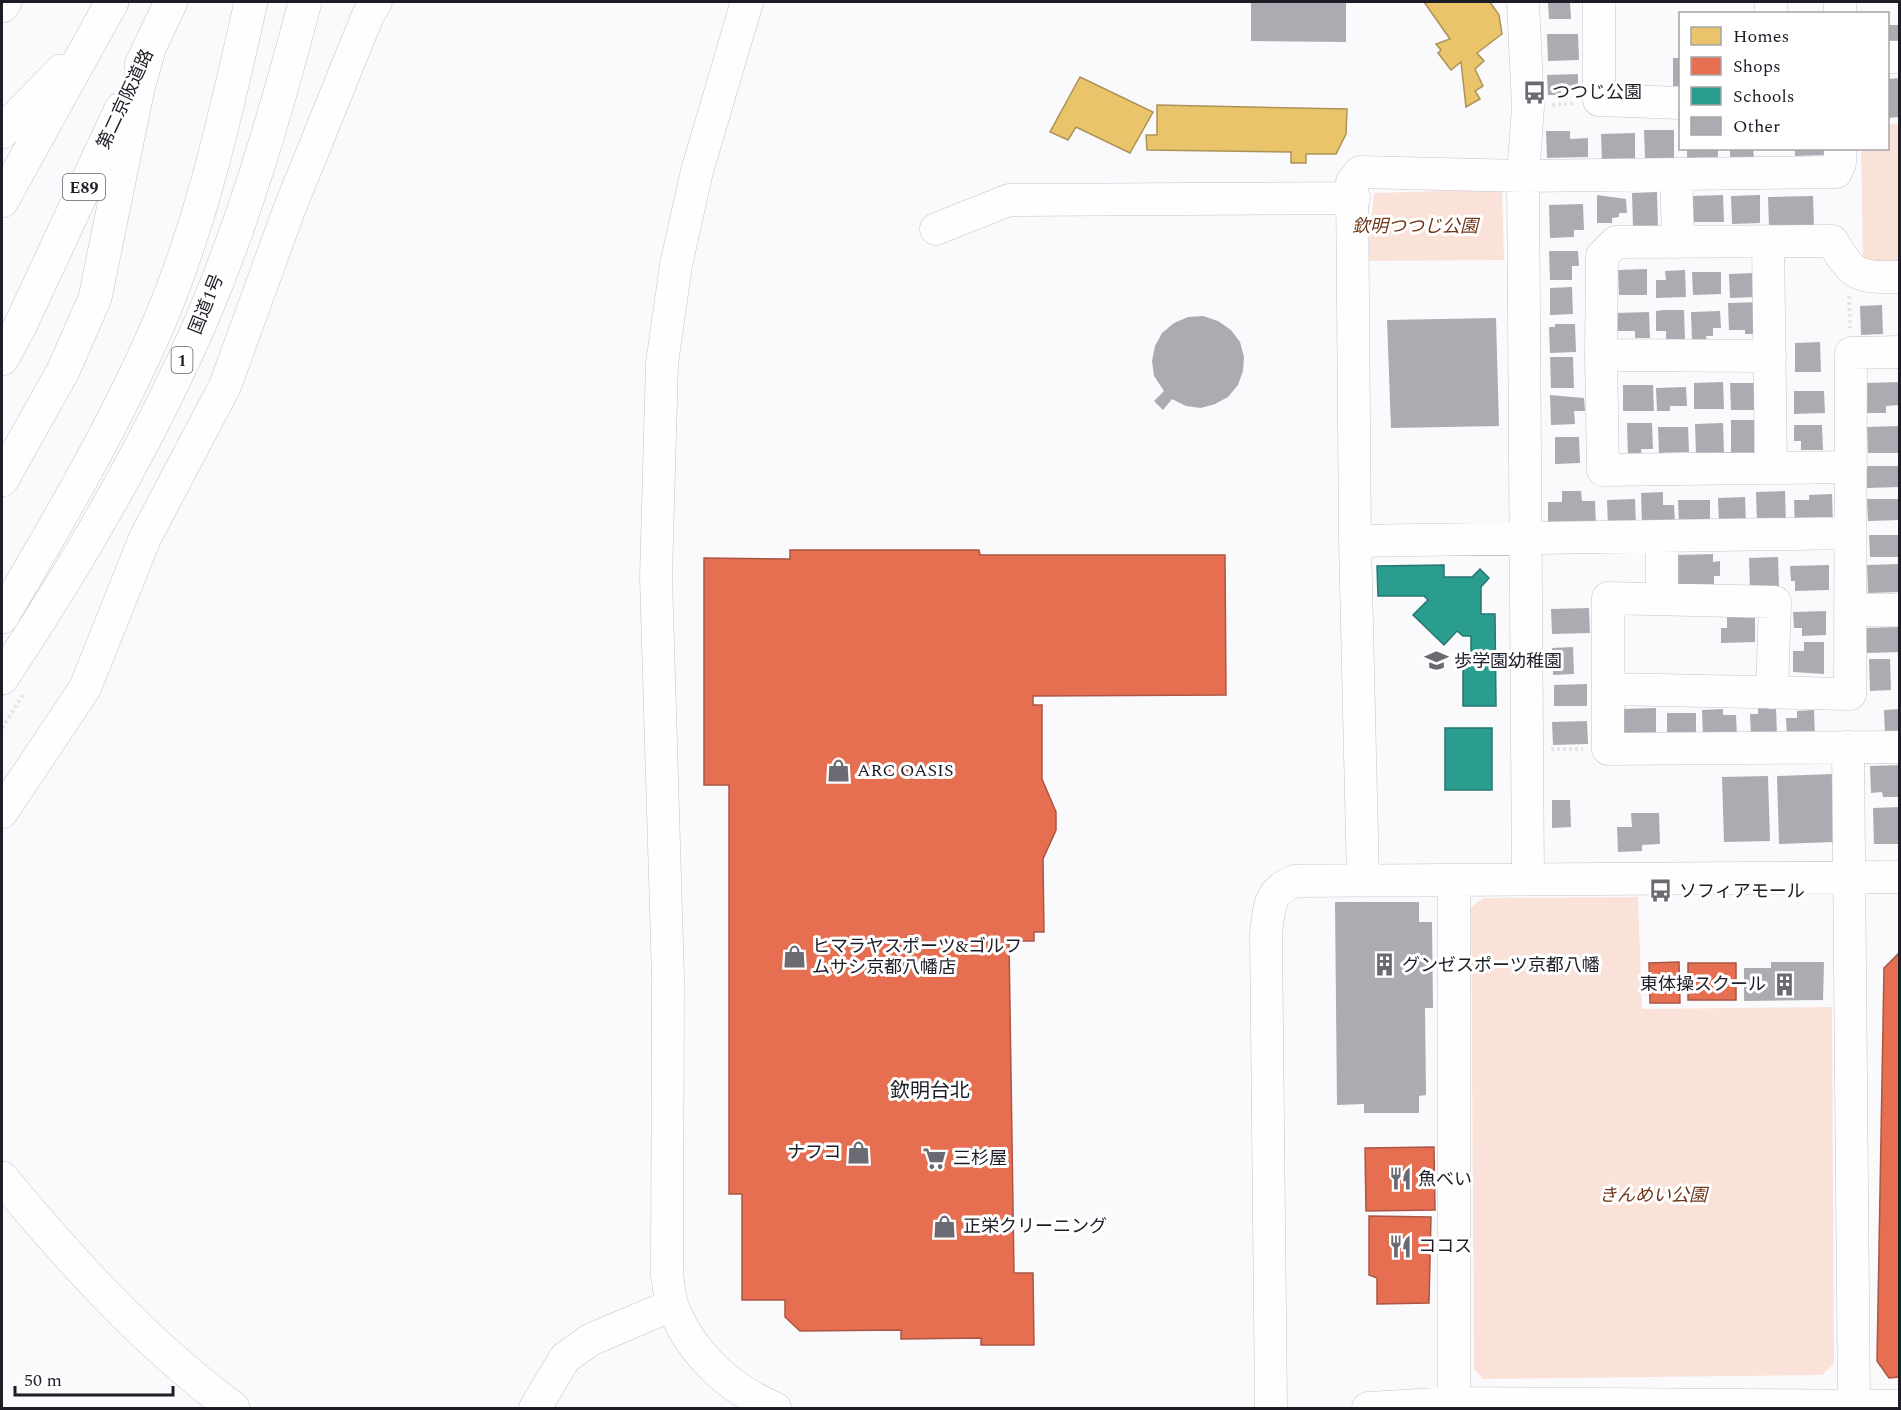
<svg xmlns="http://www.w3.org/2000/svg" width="1901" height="1410" viewBox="0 0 1901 1410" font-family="Spectral,'Noto Sans JP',serif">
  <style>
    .green { fill: #fae2d9 }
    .homes { fill: #e9c46a; stroke: #ac9256; stroke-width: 1.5 }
    .shops { fill: #e76f51; stroke: #aa5644; stroke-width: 1.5 }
    .schools { fill: #2a9d8f; stroke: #267770; stroke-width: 1.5 }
    .building { fill: #ababb2 }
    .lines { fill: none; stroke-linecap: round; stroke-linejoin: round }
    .minor-casing { stroke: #c3c3ca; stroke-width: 33 }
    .highway-casing { stroke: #c3c3ca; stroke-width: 34 }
    .path { stroke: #e6e6e8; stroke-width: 4; stroke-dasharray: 3 3; stroke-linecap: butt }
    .minor { stroke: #fefeff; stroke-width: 32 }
    .highway { stroke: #fefeff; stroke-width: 33 }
    .labels { text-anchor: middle; stroke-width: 6; stroke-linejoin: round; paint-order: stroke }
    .shield { fill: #fff; stroke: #616168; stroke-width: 1.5 }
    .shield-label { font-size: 16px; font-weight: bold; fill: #1d1d27 }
    .poi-label { font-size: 18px; fill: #1d1d27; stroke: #fff; text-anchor: start }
    .street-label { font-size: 18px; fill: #1d1d27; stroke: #fff }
    .park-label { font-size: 18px; font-style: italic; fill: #6f3619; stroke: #fff }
    .neighbourhood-label { font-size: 20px; fill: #1d1d27; stroke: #fff }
  </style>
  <rect width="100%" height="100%" fill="#fafafd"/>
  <path class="green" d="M1899 123V267L1863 259 1861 149 1888 148V124Z
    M1502 189 1504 260 1367 261 1374 193Z
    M1638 897 1642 1009 1832 1007 1834 1364 1822 1375 1483 1379 1474 1369 1471 907 1483 898Z"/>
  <path class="homes" d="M1424 2H1490L1499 15 1502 34 1477 53 1484 61 1475 69 1483 86 1475 91 1480 99 1466 107 1461 62 1451 70 1438 53 1441 50 1436 44 1450 39Z
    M1080 77 1153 112 1130 153 1076 127 1068 140 1050 132Z
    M1157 105 1347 109 1346 134 1336 154H1306V163H1291V152L1147 150 1146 135H1157Z"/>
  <path class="shops" d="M790 550H979L980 555H1225L1226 695 1033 696V705H1042V779L1056 812V830L1043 859 1044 932H1034V941H1009L1014 1273H1033L1034 1345H981V1338L901 1339V1330L800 1331 785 1317V1300H742V1194H729V785H704V558L790 559Z
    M1900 952V1377L1889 1378 1877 1361 1884 968Z
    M1679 962 1680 1003H1650L1649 963Z
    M1688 963H1736V1000H1688Z
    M1434 1147 1435 1210 1366 1211 1365 1148Z
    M1369 1216 1431 1217 1429 1303 1377 1304V1278L1369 1275Z"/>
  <path class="schools" d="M1444 565V577H1472L1480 569 1489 578 1481 587V614H1495L1496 706H1463V657H1471V636H1463L1457 631 1444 645 1413 615 1428 600 1424 596H1378L1377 566Z
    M1445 728H1492V790H1445Z"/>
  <path class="building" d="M1251 2H1346V42L1251 41Z
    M1548 2H1570L1571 19H1549Z
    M1888 25H1900V48H1888Z
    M1547 34H1578L1579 60 1548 61Z
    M1673 58H1680V86H1673Z
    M1578 74V88L1561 89V95H1548L1547 75Z
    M1900 78V117L1888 118V79Z
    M1644 130H1674V158L1645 159Z
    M1546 131H1570V139L1588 138V157L1547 158Z
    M1635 133V161L1602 162 1601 134Z
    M1687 148H1718V159L1687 160Z
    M1730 148H1753L1754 158 1730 159Z
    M1795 148H1824V155L1795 156Z
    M1657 192 1658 227H1633L1632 193Z
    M1597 195 1626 199 1627 213H1619V217L1612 218V223H1597Z
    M1723 195 1724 222H1692L1691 196Z
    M1760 195V223L1732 224 1731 196Z
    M1813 196 1814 227 1769 228 1768 197Z
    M1583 204 1584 230H1574V237L1550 238 1549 205Z
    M1549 251H1578L1579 266H1572V280H1550Z
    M1647 269V295H1619L1618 270Z
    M1685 270 1686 297 1656 298V280H1666L1665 271Z
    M1692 272H1721V294L1693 295Z
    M1755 273 1756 297 1730 298 1729 274Z
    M1572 287 1573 314 1550 315V288Z
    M1759 302 1760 334H1745V330H1729L1728 303Z
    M1882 305 1883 334 1861 335 1860 306Z
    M1665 310H1684L1685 339 1666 340V331H1656V311Z
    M1720 311 1721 328H1713V336H1706L1707 340 1692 341 1691 312Z
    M1649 312 1650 338H1635V331H1616V313Z
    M1203 316 1218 321 1231 330 1240 342 1244 357 1243 371 1238 385 1228 397 1215 404 1201 408 1186 406 1172 399 1163 410 1154 401 1164 391 1154 376 1152 361 1155 346 1162 333 1174 323 1188 317Z
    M1496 318 1499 426 1391 428 1387 320Z
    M1555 324H1575L1576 352 1550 353 1549 327H1555Z
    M1820 342 1821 372H1795V343Z
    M1550 357H1573L1574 388H1551Z
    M1723 382 1724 409H1694V383Z
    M1900 382V405L1886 406V413H1867L1866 383Z
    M1730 383H1756V410H1731Z
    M1623 385H1653L1654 411H1623Z
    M1686 387 1687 406H1670V411H1657L1656 388Z
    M1794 391H1824L1825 413 1794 414Z
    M1550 395 1584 398 1585 411H1574L1575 424 1551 425Z
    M1731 420H1754V452L1731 453Z
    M1627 423H1652L1653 449H1641L1642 457H1628Z
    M1723 423 1724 454 1696 455 1695 424Z
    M1794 425H1822L1823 450H1801V441H1794Z
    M1898 426 1899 453H1868L1867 427Z
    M1658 427H1688L1689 452 1659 453Z
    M1555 437H1579L1580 463 1555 464Z
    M1866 466H1898L1899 487 1867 488Z
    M1562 491H1581L1582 501H1595L1596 526 1548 527V502H1562Z
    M1785 491 1786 523 1757 524 1756 492Z
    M1663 492V505H1674L1675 524 1642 525 1641 493Z
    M1832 494 1833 527 1795 528 1794 500H1809V495Z
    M1745 497 1746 523H1719L1718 498Z
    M1635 499 1636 526H1608L1607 500Z
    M1867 499H1899L1900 520 1868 521Z
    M1678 500H1710V525H1679Z
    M1869 535H1899V557H1870Z
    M1713 554V562L1720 561V576H1714V585L1678 586 1677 555Z
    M1778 557 1779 587 1750 588 1749 558Z
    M1899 564V592L1868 593 1867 565Z
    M1829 565V590L1795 591V581H1791L1790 566Z
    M1589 608 1590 633 1552 634 1551 609Z
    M1826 611V635L1802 636V628H1794L1793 612Z
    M1755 615V642L1721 643V628H1727V616Z
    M1900 627V652L1867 653 1866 628Z
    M1804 642H1824V674L1793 672V651H1804Z
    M1573 647 1574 674 1553 675 1552 648Z
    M1869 659H1890L1891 690 1870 691Z
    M1587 684V706H1554V685Z
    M1656 708V738L1622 739 1621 709Z
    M1758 708H1776L1777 735 1751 736 1750 714H1758Z
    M1723 709V715H1736L1737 738H1703L1702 710Z
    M1900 709V735H1885L1884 710Z
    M1814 710 1815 738 1787 739 1786 718H1797V711Z
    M1667 713H1696V738L1667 739Z
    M1587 721 1588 744 1553 745 1552 722Z
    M1900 765V797H1883L1882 792 1871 793 1870 766Z
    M1833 774 1835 842 1779 844 1777 776Z
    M1768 776 1770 841 1724 842 1722 777Z
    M1552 800H1570L1571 827 1552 828Z
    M1900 807V844H1874L1873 808Z
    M1631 813H1659L1660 844 1642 845V851L1618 852 1617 827H1632Z
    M1335 902H1419V922H1432L1433 1008H1425L1426 1095 1419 1096V1113H1364V1104L1337 1105Z
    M1771 962H1824L1823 1000 1744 1001V968H1771Z"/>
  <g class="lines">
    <defs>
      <path id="minor" d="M747 2 697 171 676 265 662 363 656 577 668 978 667 1275C669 1285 669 1298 673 1307 691 1353 730 1390 775 1408
        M1523 2 1528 107 1523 176 1528 878
        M1599 2V100L1680 103
        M1771 2V14
        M1840 2V14
        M1888 57H1900
        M1676 174 1678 242
        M936 229 1009 200 1354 198
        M1768 242 1771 468
        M1601 355 1770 356
        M1851 467 1603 470 1601 355 1602 256 1616 242 1832 241C1854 278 1858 277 1900 277
        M1662 536V599
        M1355 541 1849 533
        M1850 610H1900
        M1608 689 1850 694 1851 353 1900 352
        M1772 693 1775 602 1608 598V749L1900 747
        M1848 747 1854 1408
        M2 812 85 688 145 538 225 386 289 210 368 15 376 2
        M1363 881 1355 541 1352 182 1360 172 1523 176 1836 172 1840 163V148
        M1454 881V1408
        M535 1408 565 1358 590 1340 672 1305
        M1271 1408 1266 933C1270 907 1267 892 1295 881L1900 877
        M1368 1408 1454 1403 1900 1406"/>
      <path id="highway" d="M2 6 5 2
        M141 65 171 2
        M2 132 61 71
        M2 201 112 2
        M2 359 20 326 121 109
        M2 480 63 371 95 298 138 88 150 46
        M2 617C55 527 108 437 151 341 200 233 225 117 251 2
        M2 678C78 564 148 444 203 317 246 215 277 109 305 2
        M2 1178C71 1261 146 1344 233 1408"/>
    </defs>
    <use href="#minor" class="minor-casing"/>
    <use href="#highway" class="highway-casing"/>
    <path class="path" d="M1552 105 1574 103
      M1849 296 1850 328
      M2 728 23 695
      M1551 749H1583"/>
    <use href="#minor" class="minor"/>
    <use href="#highway" class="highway"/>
  </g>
  <defs>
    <symbol id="bus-bare" viewBox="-9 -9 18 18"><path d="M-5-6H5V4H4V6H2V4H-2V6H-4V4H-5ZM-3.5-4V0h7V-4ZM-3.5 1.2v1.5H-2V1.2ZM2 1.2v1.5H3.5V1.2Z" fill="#6a6a72" stroke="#fff" stroke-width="2.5" paint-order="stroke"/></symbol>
    <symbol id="school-bare" viewBox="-9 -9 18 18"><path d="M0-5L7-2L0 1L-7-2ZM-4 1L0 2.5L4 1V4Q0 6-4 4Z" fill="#6a6a72" stroke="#fff" stroke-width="2.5" paint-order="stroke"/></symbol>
    <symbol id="shop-bare" viewBox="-9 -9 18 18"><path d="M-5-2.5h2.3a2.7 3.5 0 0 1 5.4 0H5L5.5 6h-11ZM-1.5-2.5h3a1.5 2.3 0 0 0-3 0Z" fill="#6a6a72" stroke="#fff" stroke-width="2.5" paint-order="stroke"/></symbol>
    <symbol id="building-bare" viewBox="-9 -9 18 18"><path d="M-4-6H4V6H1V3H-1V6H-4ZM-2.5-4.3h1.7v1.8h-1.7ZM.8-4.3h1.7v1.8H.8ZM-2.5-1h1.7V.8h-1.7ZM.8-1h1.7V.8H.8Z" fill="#6a6a72" stroke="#fff" stroke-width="2.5" paint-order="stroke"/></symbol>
    <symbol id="supermarket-bare" viewBox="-9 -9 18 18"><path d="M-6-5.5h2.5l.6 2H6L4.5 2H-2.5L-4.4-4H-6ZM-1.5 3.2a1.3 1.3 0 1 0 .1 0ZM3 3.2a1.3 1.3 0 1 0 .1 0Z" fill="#6a6a72" stroke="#fff" stroke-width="2.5" paint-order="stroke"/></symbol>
    <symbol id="restaurant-bare" viewBox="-9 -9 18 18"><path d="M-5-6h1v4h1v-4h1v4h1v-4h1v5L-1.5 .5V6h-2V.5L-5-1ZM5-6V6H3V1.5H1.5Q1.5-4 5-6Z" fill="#6a6a72" stroke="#fff" stroke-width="2.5" paint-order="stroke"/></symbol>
  </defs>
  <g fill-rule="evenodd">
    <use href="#bus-bare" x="1518" y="76" width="33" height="33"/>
    <use href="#school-bare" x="1420" y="644" width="33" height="33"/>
    <use href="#shop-bare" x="822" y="754" width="33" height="33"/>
    <use href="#bus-bare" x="1644" y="874" width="33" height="33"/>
    <use href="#shop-bare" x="778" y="940" width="33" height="33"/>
    <use href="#building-bare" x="1368" y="948" width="33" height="33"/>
    <use href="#building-bare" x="1768" y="968" width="33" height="33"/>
    <use href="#shop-bare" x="842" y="1136" width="33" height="33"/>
    <use href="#supermarket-bare" x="918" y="1142" width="33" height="33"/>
    <use href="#restaurant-bare" x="1384" y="1162" width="33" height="33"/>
    <use href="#shop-bare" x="928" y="1210" width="33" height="33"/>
    <use href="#restaurant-bare" x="1384" y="1230" width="33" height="33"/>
  </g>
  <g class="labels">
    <g class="shield">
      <rect x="63" y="174" width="42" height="26" rx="4.5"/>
      <rect x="171.5" y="347" width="21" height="26" rx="4.5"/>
    </g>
    <g class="shield-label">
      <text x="84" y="193">E89</text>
      <text x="182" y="366">1</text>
    </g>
    <g class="poi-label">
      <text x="1552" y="98">つつじ公園</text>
      <text x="1454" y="667">歩学園幼稚園</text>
      <text x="857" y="776">ARC OASIS</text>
      <text x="1679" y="897">ソフィアモール</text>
      <text x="812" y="952">ヒマラヤスポーツ&amp;ゴルフ<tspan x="812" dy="21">ムサシ京都八幡店</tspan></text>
      <text x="1402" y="971">グンゼスポーツ京都八幡</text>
      <text x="1766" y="990" text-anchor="end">東体操スクール</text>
      <text x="841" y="1158" text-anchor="end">ナフコ</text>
      <text x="953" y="1164">三杉屋</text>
      <text x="1418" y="1185">魚べい</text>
      <text x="963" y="1232">正栄クリーニング</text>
      <text x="1418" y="1252">ココス</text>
    </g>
    <g class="street-label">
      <text transform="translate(125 99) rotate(-65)" y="6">第二京阪道路</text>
      <text transform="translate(206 304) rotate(-68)" y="6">国道1号</text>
    </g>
    <g class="park-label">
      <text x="1415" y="232">欽明つつじ公園</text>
      <text x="1653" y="1201">きんめい公園</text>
    </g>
    <g class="neighbourhood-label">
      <text x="930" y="1097">欽明台北</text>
    </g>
  </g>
  <rect width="1901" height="1410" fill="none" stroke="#1d1d27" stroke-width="6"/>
  <rect x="1679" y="12" width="210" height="138" fill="#ffffff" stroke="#a5a5a9" stroke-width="1.5"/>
  <rect x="1691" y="27" width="30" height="18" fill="#e9c46a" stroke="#a5a5a9" stroke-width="1.5"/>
  <text x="1733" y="42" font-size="18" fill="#1d1d27">Homes</text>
  <rect x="1691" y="57" width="30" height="18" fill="#e76f51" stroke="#a5a5a9" stroke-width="1.5"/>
  <text x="1733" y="72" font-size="18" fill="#1d1d27">Shops</text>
  <rect x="1691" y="87" width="30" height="18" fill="#2a9d8f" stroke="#a5a5a9" stroke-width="1.5"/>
  <text x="1733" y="102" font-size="18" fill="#1d1d27">Schools</text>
  <rect x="1691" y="117" width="30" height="18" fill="#ababb2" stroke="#a5a5a9" stroke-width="1.5"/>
  <text x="1733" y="132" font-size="18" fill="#1d1d27">Other</text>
  <path d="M15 1386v9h158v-9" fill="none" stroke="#1d1d27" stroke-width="3"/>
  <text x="24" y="1386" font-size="18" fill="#1d1d27" stroke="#ffffff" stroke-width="4.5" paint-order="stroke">50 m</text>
</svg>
